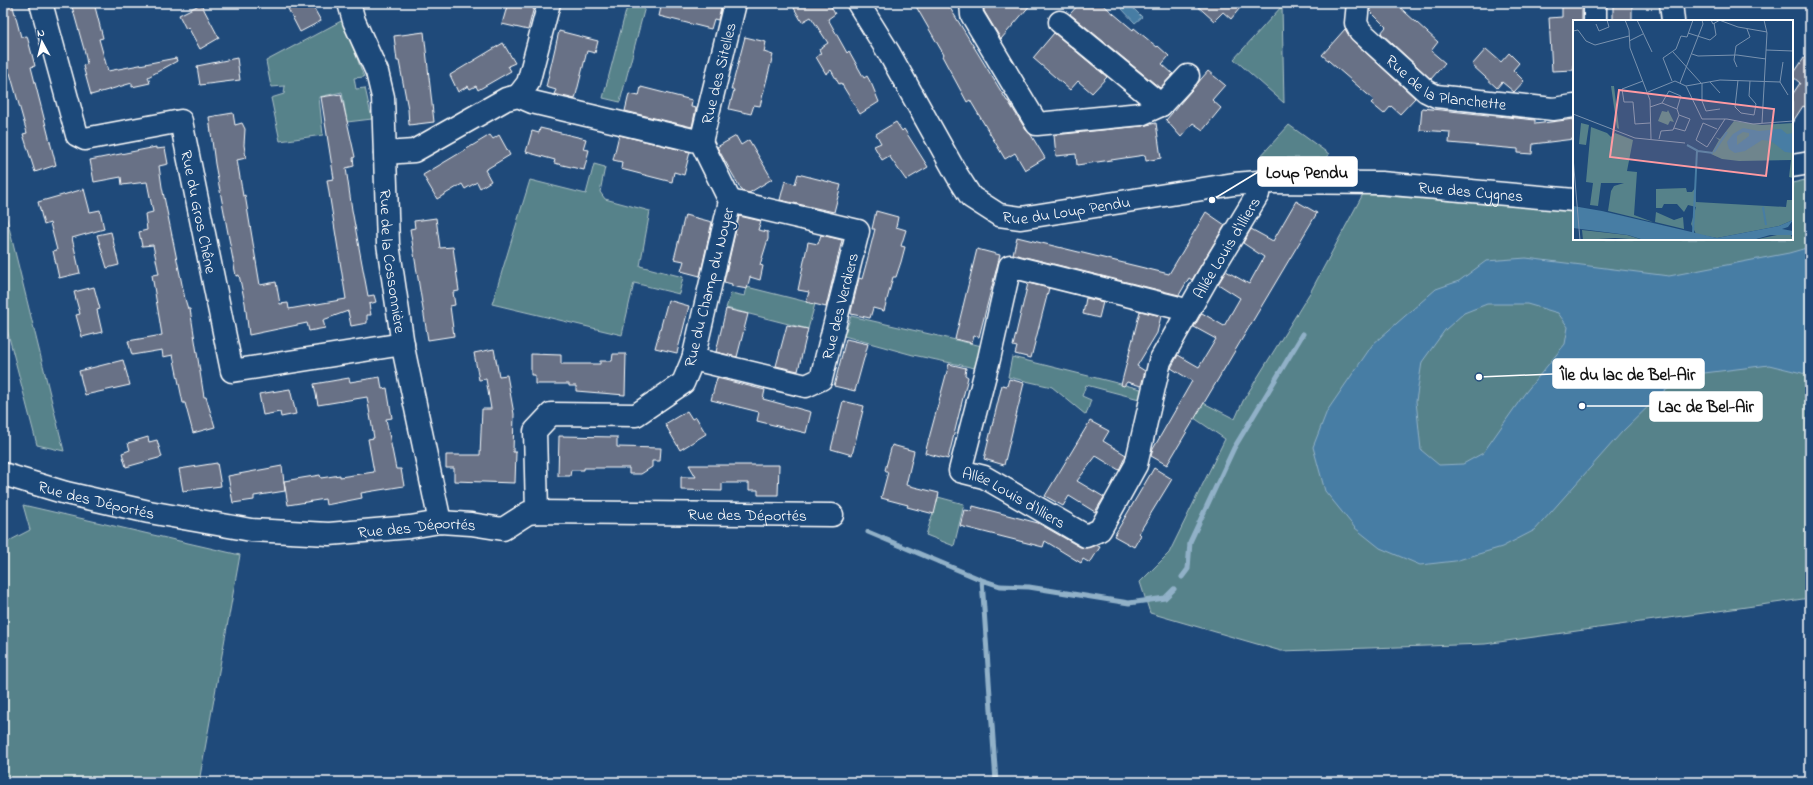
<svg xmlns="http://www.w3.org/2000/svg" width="1813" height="785" viewBox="0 0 1813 785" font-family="'Indie Flower',sans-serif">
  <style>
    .green { fill: #56828a; stroke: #aac0c4 }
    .water { fill: #477da4; stroke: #91b1c8; fill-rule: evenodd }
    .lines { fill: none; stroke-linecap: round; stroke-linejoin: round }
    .stream { stroke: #91b1c8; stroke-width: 5 }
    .building { fill: #677186; stroke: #fff }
    .minor-casing { stroke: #fff; stroke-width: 25 }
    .minor { stroke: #1f4a7a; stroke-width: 22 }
    .labels { text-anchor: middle; stroke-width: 3.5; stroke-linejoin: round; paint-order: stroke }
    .street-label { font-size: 16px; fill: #fff; stroke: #1f4a7a }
    .inset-river { fill: none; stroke: #477da4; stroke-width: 2 }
    .inset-road { fill: none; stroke: #7992af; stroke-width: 1 }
    .view { fill: #ff9aa2; fill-opacity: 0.15; stroke: #ff9aa2; stroke-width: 2 }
    .inset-edge { fill: none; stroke: #fff; stroke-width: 2 }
    .leader { fill: none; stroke: #fff; stroke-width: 1.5 }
    .callout-dot { fill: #fff; stroke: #1f4a7a; stroke-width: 1.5 }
    .callout { fill: #fff; stroke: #fff; stroke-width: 1.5 }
    .callout-label { font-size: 17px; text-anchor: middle; font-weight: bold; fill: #111 }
  </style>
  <rect width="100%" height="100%" fill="#1f4a7a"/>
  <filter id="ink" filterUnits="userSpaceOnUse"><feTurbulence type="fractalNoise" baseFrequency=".025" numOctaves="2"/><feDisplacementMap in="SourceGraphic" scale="8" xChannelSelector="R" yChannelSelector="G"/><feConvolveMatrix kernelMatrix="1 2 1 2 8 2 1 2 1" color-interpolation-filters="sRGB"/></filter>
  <g filter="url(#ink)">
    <path class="green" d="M628 3H646L620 102 603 98Z
      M1282 6 1284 103 1234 59Z
      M343 20 364 77 354 78 356 89 365 88 372 119 347 122 342 92 319 97 323 135 280 141 271 98 284 94 285 86 271 87 266 61Z
      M1289 125 1329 154 1327 158H1259Z
      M594 164 605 167 600 192 605 199 650 211 640 266 683 277 679 294 634 283 622 335 492 304 530 180 586 194Z
      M1810 179V598L1485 644 1281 651 1150 613 1140 582 1169 553 1225 439 1178 407 1186 394 1235 419 1243 401 1311 291 1363 194 1574 211V239H1792V183Z
      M3 203 64 451 37 445 3 314Z
      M747 287 815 304 808 329 726 308 731 293 745 296Z
      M851 316 982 346 975 368 913 355 844 336Z
      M1012 357 1145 390 1143 400 1086 385 1082 396 1091 400 1086 415 1052 387 1008 377Z
      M938 497 964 504 954 546 926 535Z
      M23 505 240 555 199 782H3V544L30 530Z"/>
    <path class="water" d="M1128 3 1142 17 1135 23 1122 9Z
      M1810 247V375L1769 365 1688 375 1662 393 1622 432 1535 530 1502 547 1455 561 1420 565 1380 548 1355 528 1325 491 1313 447 1327 411 1373 344 1436 289 1459 281 1486 261 1526 258 1669 276 1789 253ZM1487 304H1527L1558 313 1568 327 1565 344 1525 393 1483 453 1463 464 1439 465 1421 450 1416 401 1422 362 1445 330 1464 313Z"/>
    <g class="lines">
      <path class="stream" d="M868 532 982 580 1000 586 1029 587 1129 603 1165 598 1174 589
        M1182 577 1188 569 1190 542 1234 448 1303 334
        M982 580 996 782"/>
    </g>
    <path class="building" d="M3 3H12L21 37 27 36 35 66 31 67 56 165 35 172 23 134 27 133 10 73 5 70 3 64Z
      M71 3H94L103 38 99 39 108 71 176 58 177 61 148 77 150 83 132 87V83L91 95 83 66 87 64 85 53Z
      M285 3H311L321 21 300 32Z
      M508 3H535L528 30 502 24Z
      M662 3H722L718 20 714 19 711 29 659 16Z
      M801 3H834L830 5 835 14 828 19 847 53 849 51 864 78 867 76 872 85 879 102 860 114 841 83 839 84 831 70 826 74 816 57 821 54 819 49 828 43 811 17 802 22 794 8Z
      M914 3H947L1007 101H1008L1026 130 1031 135 1045 158 1025 170 1015 153 1005 159 970 100 967 102 942 56 944 55Z
      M987 3H1032L1001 39 984 11V7Z
      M1080 3H1101L1133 30 1134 28 1157 47 1158 46 1169 56 1162 64 1173 74 1160 88 1070 14Z
      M1194 3H1244L1231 19 1223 12 1214 21Z
      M1370 3H1395L1438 42 1431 51 1445 63 1431 79 1381 33 1386 27 1370 11Z
      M1562 3H1582V21H1574V70L1552 71 1549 18 1562 17Z
      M201 4 219 38 200 49 188 27 186 29 179 15Z
      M1632 4V21H1613V6Z
      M1345 29 1352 40 1415 98 1400 114 1391 106 1384 114 1371 103 1374 100 1322 55Z
      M559 31 598 41 595 53 587 51 575 99 554 94 556 90 546 87Z
      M424 32 434 122 409 125 408 109 399 61H397L394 36Z
      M1054 33 1107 77 1092 93 1078 81 1070 90 1033 58Z
      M745 37 766 42 764 52 773 55 760 106 754 105 751 114 729 109 734 90H731Z
      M503 43 515 63 508 66 511 71 478 90 476 86 470 89 468 86 458 92 450 75Z
      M1486 49 1501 62 1509 53 1519 63 1513 70 1524 81 1514 92 1502 82 1497 88 1472 65Z
      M1810 49V100L1805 107 1803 106 1792 123V95L1800 83 1792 76Z
      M237 58 240 80 200 85 197 66Z
      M1208 71 1225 85 1212 100 1221 108 1203 130 1193 123 1181 137 1166 120Z
      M641 87 692 100 691 107 696 108 692 127 625 111 629 94 639 96Z
      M341 94 355 157 353 158 354 166 346 168 352 210 368 296 374 295 376 302 369 304 371 315H367V323L351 326 348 311 323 320 325 328 309 331 307 323 249 335 245 303 239 275 236 276 215 164 209 117 233 113 235 125 242 123 245 129 244 145 246 158 237 160 243 196 245 195 260 285 276 282 280 304 288 303 289 309 346 299 327 180 334 179 321 97Z
      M1422 108 1535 120V124L1574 119V139L1533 144 1532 154 1518 153V149L1449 143 1450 132 1420 130Z
      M896 122 902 131 904 129 928 167 906 180 889 156 882 160 874 146 881 143 876 134Z
      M1156 123 1161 158 1146 161 1145 155 1077 165 1076 154 1056 156 1054 135 1142 126Z
      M540 128 586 139 583 149 589 150 584 170 554 163 555 160 526 152 532 131 539 133Z
      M490 135 493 139 499 135 510 155 485 170 491 181 480 188 477 182 465 189 462 184 437 199 423 175Z
      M619 135 690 152 684 175 674 172 672 182 621 169 622 162 613 160Z
      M736 136 741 145 749 140 772 179 749 193 742 191 717 147Z
      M156 147V149L165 148 168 164 159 166 162 187 185 299 188 309H190L204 397H206L215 427 193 433 185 403H183L173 355 163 357 162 350 132 355 128 341 162 335 152 275 159 274 153 245 142 246 139 232 147 230 145 214 153 212 147 182 122 185 121 177 94 182 90 160Z
      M798 174 841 185 834 212 780 200 785 181 795 184Z
      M84 189 90 212 100 210 104 229 72 238 80 273 59 278 53 251 57 250 50 223 44 225 38 202Z
      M1296 201 1317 213 1167 465 1151 456 1153 449 1192 381 1171 368 1172 366 1178 355 1199 367 1216 339 1194 327 1202 313 1224 326 1240 298 1218 284 1220 281 1226 271 1249 284 1264 257 1243 243 1251 229 1273 241Z
      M876 211 898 217 896 227 906 230 901 246 905 247 901 262 896 277H893L884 311 873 308 870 318 851 314V312L859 278 862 279 867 261 875 229H872Z
      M1206 212 1225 225 1192 280 1189 278 1179 295 1013 254 1017 237 1169 274Z
      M685 215 712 222 700 276 681 271 684 261 674 259Z
      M739 216 761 221 758 230 768 232V239L760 265 763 266 760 280 750 277 747 289 731 286 732 284 724 282Z
      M436 218 440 248 453 247 459 291 453 292 455 305 450 306 454 336 428 340 410 229 415 228 414 221Z
      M111 232 119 265 107 268 97 235Z
      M821 235 842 240 826 307 806 302 809 292 798 290 808 242 818 244Z
      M977 249 1000 255 979 337 974 336 972 343 955 339Z
      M1028 283 1049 288 1031 358 1015 354 1017 347 1013 346Z
      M94 287 100 309 97 310 102 332 82 337 76 315 80 314 74 292Z
      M1086 298 1103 302 1099 318 1083 314Z
      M668 300 689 306 677 353 655 348Z
      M726 309 748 314 737 357 716 352Z
      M1140 311 1161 316 1157 333 1137 366 1145 371 1141 386 1127 382 1124 386 1121 385Z
      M787 325 808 329 798 371 776 366Z
      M846 339 868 344 855 391 834 386Z
      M494 349 499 376 507 375 514 414 513 452H516L515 483 454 481V468H446V455H480L482 409H491L486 379 479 380 474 353Z
      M531 354 561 355V364H600V361H612L613 354H626L625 395 576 391V386H569V384H535V375H531Z
      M123 360 130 385 85 395 79 371Z
      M949 364 966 368 965 375 968 377 948 459 925 453Z
      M380 377 382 389 387 388 392 418 386 419 396 469H401L404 486 361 493 362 498 326 505 325 499 288 505 284 481 320 475 321 478 340 475V477L374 472 368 439 374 438 367 397 318 405 314 384 349 378 350 382Z
      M717 378 765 390 763 399 811 412 806 433 757 421 759 412 711 400Z
      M1009 379 1024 383 1004 465 984 459 1002 385 1007 386Z
      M290 389 296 414 281 417 280 412 263 415 259 394Z
      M843 401 864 406 852 455 831 449Z
      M687 411 692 419 696 417 706 434 680 450 665 424Z
      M1090 421 1109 431 1103 441 1126 455 1119 470 1096 456 1077 481 1104 497 1095 512 1069 496 1063 506 1045 496Z
      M559 436 617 437V447L661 448 660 461H652V467L641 474H629V468H584V470H571L570 476H558Z
      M148 437 149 442 157 440 162 457 126 467 122 453 130 450 128 443Z
      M892 445 914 451 906 485 939 493 934 514 907 507 908 505 881 498 888 472 885 470Z
      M217 463 221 486 183 491 179 469Z
      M689 465H779L778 495H758V490H749V483H722V491L681 490V477H696Z
      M282 466 285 491 254 496V500L233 503 228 476Z
      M1154 468 1172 479 1139 533 1141 535 1134 547 1114 536Z
      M973 506 1038 523 1080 547 1086 548 1096 545 1100 547 1090 563 1083 559 1081 563 1045 541 1043 547 960 526 964 510 972 511Z"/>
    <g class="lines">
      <defs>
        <g id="minor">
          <path id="s1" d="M41 3 77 135 85 139 181 121 232 371 403 344"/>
          <path id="s2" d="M349 3 354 21 377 72 383 97 388 244 404 352 440 522"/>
          <path id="s3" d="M858 3 889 53 957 175 971 197 999 215 1021 218 1234 184 1259 182 1381 183 1574 200"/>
          <path d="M971 3 972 15 1037 124 1141 114 1161 105 1188 76"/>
          <path id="s4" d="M1358 3 1356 23 1360 31 1426 91 1436 96 1553 109 1574 106"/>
          <path d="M1595 3V21"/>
          <path d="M1671 3 1673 21"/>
          <path d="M1060 22 1161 105"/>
          <path d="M518 96 528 83 549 3"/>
          <path id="s5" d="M701 142 735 3"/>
          <path d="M385 153 414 151 506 99 518 96 532 102 701 142 730 201 693 359 683 383 636 415 551 414 535 431 537 512"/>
          <path d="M1792 166 1810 163"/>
          <path id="s6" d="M1188 311 1175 307 1010 266 989 359 960 471 984 477 1086 536 1100 530 1136 465 1160 361 1209 275 1258 194 1259 182"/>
          <path id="s7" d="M693 359 806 386 821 379 858 231 730 201"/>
          <path id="s8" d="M3 474 66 493 149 512 251 530 329 534 410 527 440 522 471 524 503 529 528 513 537 512 832 515"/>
        </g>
      </defs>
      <use href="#minor" class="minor-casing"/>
      <use href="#minor" class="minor"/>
    </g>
  </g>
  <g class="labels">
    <g class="street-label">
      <text dy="6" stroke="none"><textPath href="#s5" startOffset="71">Rue des Sitelles</textPath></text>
      <text dy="6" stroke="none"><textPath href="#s4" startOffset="134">Rue de la Planchette</textPath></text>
      <text dy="6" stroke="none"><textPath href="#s3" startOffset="733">Rue des Cygnes</textPath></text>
      <text dy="6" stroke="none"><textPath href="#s3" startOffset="326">Rue du Loup Pendu</textPath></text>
      <text dy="6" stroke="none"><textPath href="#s1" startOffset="336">Rue du Gros Chêne</textPath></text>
      <text dy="6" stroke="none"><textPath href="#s6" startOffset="865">Allée Louis d'Illiers</textPath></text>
      <text dy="6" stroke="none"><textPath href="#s2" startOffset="265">Rue de la Cossonnière</textPath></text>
      <text transform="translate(708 287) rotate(-76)" y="6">Rue du Champ du Noyer</text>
      <text dy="6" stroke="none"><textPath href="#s7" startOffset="208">Rue des Verdiers</textPath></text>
      <text dy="6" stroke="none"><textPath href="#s6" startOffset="455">Allée Louis d'Illiers</textPath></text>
      <text dy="6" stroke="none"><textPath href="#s8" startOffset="97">Rue des Déportés</textPath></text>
      <text dy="6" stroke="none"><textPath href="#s8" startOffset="757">Rue des Déportés</textPath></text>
      <text dy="6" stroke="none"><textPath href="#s8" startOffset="421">Rue des Déportés</textPath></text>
    </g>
  </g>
  <g transform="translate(1573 20)">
    <rect width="220" height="220" fill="#1f4a7a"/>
    <path d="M38 66H41L46 109 44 108ZM95 90 101 102 97 101 95 105 85 101 89 91 94 92ZM161 101 189 105 220 103V158L216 157 218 140 166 141 149 139 138 134 146 120 142 117 147 119ZM8 103 16 105 13 125 6 124ZM18 107 34 113 38 117 42 113 60 120 54 151 64 152 61 195 80 202 35 191 38 171 41 166 51 163H28L25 186 17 185 20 163 13 162ZM113 168 114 172H119L122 168 123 182 213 187 214 180H220V200L206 206 144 218 123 214 118 204 123 187 115 185 111 192 104 184H91L89 188H83V169ZM83 192 101 200 110 197 111 209 82 202ZM9 210 54 215 70 220 42 218 10 220ZM204 215H218L220 220H180Z" fill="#56828a"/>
    <path d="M170 108 186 111 208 109 214 114 220 113V133L212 132 198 121 189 120 172 131 162 133 156 129 154 122 160 114ZM170 112 176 113V116L164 125V116ZM0 186 29 191 144 218 206 206 220 200 215 207 209 209 220 211V215H197L180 220H71L55 215 0 208Z" fill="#477da4" fill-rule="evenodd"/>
    <path class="inset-river" d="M114 125 125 131 140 133M141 132 154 112M190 187 193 205M120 213 124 130"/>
    <path class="inset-road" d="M52 0 56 10 57 28 77 80 78 119M64 0 79 32M138 0 140 4 147 0M146 0 165 7 194 12M23 4 26 11 36 7 34 0M0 11 5 10 13 21 22 25 56 16M115 13 137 20 143 15 141 3M56 21 70 14M193 30 220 31M100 32 128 63M119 34 125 36 164 35 193 39M210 42 207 62 215 75M164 47 161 40 163 26 177 17 174 9M165 60 162 87 168 93 181 95 183 84 176 76 177 61M70 61 49 69 51 82H60L62 104 77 103M99 61 90 38 103 29 108 16 114 17 120 0M137 62 147 73M107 63 130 4 129 0M129 63V81L133 91 147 89M113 66 147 60 207 62M75 72 102 61 113 66 129 99H154L180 104 220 101M89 83 96 71 108 76 104 89M77 87 89 83 104 89 106 95 100 110 88 111 86 119M0 94 62 118 112 123M189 103 194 13 191 0M101 108 112 111 117 99 106 95M144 109 130 103 123 120 134 127 152 99M0 137 7 220"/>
    <path class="view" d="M46 70 201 89 193 156 37 137Z"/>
    <rect width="220" height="220" class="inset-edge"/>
  </g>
  <path class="leader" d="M1212 200L1258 172M1479 377L1553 374M1582 406L1650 406"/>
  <g class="callout-dot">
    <circle cx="1212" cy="200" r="4"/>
    <circle cx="1479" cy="377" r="4"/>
    <circle cx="1582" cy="406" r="4"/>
  </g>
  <g class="callout">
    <rect x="1258" y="157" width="99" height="29" rx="4"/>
    <rect x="1553" y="359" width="151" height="29" rx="4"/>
    <rect x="1650" y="392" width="112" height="29" rx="4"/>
  </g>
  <g class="callout-label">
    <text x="1307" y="178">Loup Pendu</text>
    <text x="1628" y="380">Île du lac de Bel-Air</text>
    <text x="1706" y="412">Lac de Bel-Air</text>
  </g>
  <rect width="1813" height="785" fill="none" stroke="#1f4a7a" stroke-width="16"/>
  <rect x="8" y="8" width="1797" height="769" fill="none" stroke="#fff" stroke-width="1.5" filter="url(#ink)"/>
  <g transform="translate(42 42) rotate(353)" stroke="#1f4a7a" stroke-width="3" paint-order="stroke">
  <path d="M0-3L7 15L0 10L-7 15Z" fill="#ffffff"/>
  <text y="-6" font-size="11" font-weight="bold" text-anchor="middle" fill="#ffffff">N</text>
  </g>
</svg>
